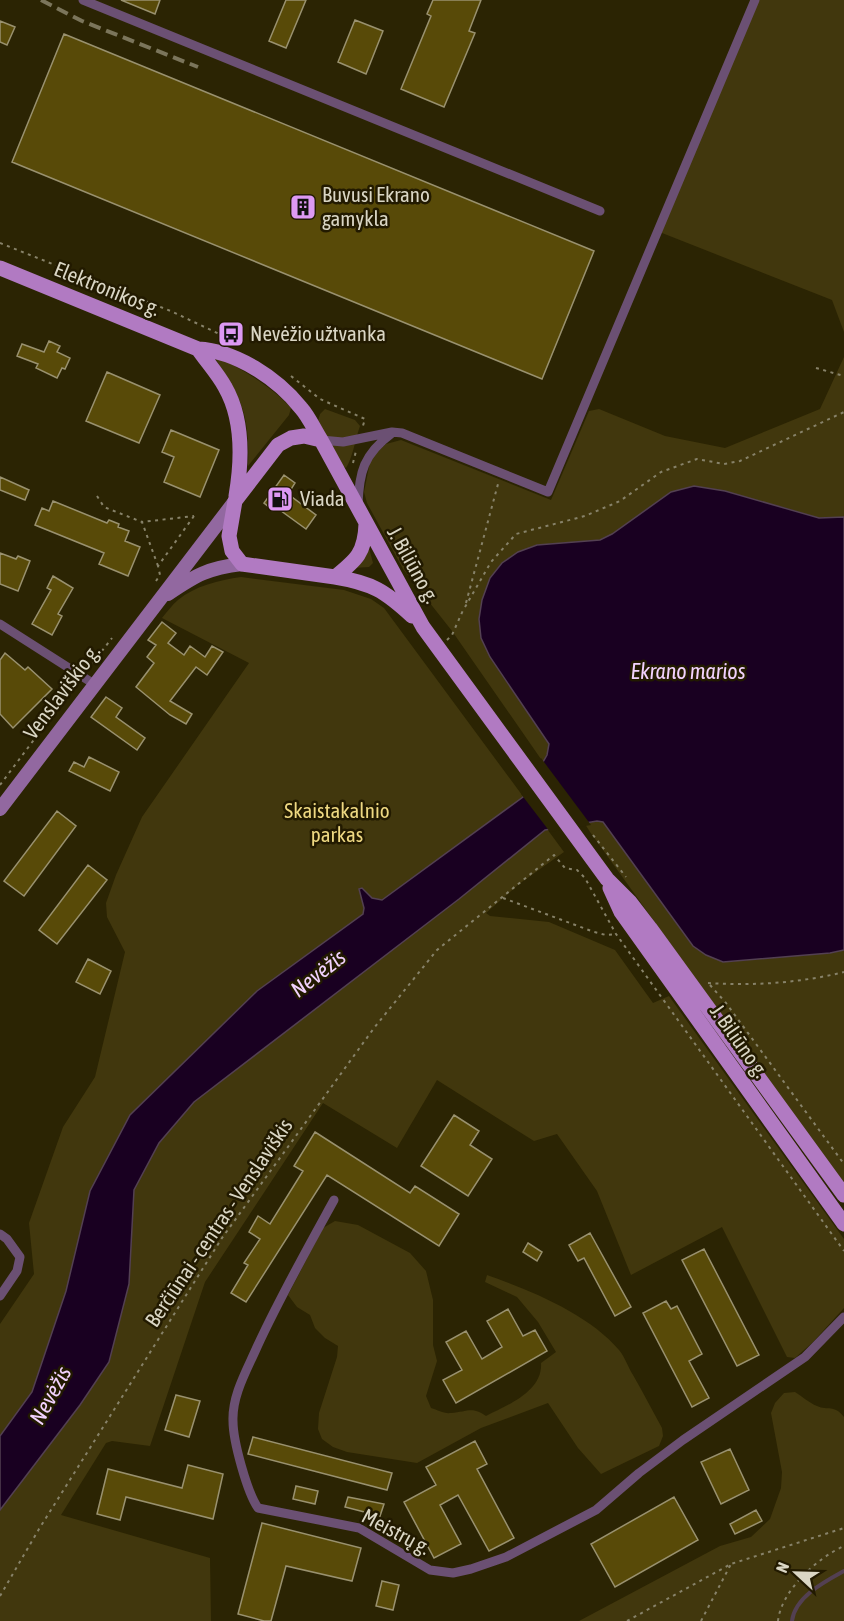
<svg xmlns="http://www.w3.org/2000/svg" width="844" height="1621" viewBox="0 0 844 1621" font-family="'Asap Condensed',sans-serif">
  <style>
    .green { fill: #41370d }
    .water { fill: #190021; stroke: #534052; stroke-width: 1.5 }
    .pier { fill: #2b2403 }
    .lines { fill: none; stroke-linecap: round; stroke-linejoin: round }
    .stream { stroke: #534052; stroke-width: 4 }
    .building { fill: #584a08; stroke: #99916f; stroke-width: 1.5 }
    .path { stroke: #878269; stroke-width: 2; stroke-dasharray: 3 4.5; stroke-linecap: butt }
    .street { stroke: #6b5073; stroke-width: 9 }
    .secondary { stroke: #9268a0; stroke-width: 14 }
    .primary { stroke: #b17ac2; stroke-width: 15 }
    .rail { stroke: #7b755b; stroke-width: 4; stroke-dasharray: 12 6; stroke-linecap: butt }
    .labels { text-anchor: middle; stroke-width: 5; stroke-linejoin: round; paint-order: stroke }
    .poi-label { font-size: 21px; fill: #dad6c4; stroke: #221a00; text-anchor: start }
    .street-label { font-size: 21px; fill: #dad6c4; stroke: #221a00 }
    .park-label { font-size: 21px; fill: #eed881; stroke: #221a00 }
    .water-label { font-size: 22px; font-style: italic; fill: #f2d2fd; stroke: #221a00 }
  </style>
  <rect width="100%" height="100%" fill="#2b2403"/>
  <path class="green" d="M755 0H844V332L832 300 657 231Z
    M212 354C240 368 270 385 291 408L289 415 248 466C250 413 241 397 212 354Z
    M844 357V517L819 518 783 507 671 492 612 534 600 540 537 545 518 552 502 563 490 578 481 638 490 657 549 745V750L543 762 452 631 403 569 367 503 364 492 370 462 375 454 386 444 401 440 551 500 589 411 599 409 665 436 725 448 820 409Z
    M325 409 355 420 360 426C356 437 352 460 346 468L343 466 318 421 320 414Z
    M368 544 373 563 369 567 353 568Z
    M241 577 344 590 371 599 384 608 564 852 519 884 486 913 490 916 549 922 615 950 653 1003 669 996 844 1239V1308L813 1342 795 1358 787 1357 722 1227 631 1275 597 1191 557 1134 534 1141 437 1080 397 1148 323 1103 205 1282 150 1446 112 1441 106 1443 61 1515 210 1558 211 1621H0V1324L34 1274 29 1223 63 1127 95 1077 125 952 107 917 106 903 116 875 142 817 249 663 162 618C167 612 172 605 178 600 195 586 219 580 241 577Z
    M597 821 603 822 693 946 706 955 723 962 830 953 844 950V1185L590 832 585 824Z
    M335 1221 358 1225 410 1253 426 1271 433 1300V1345L437 1361 426 1396 431 1408C438 1410 444 1414 451 1413 467 1412 472 1406 486 1416 508 1405 543 1391 541 1363L556 1352 538 1322 517 1297 485 1282 487 1275C530 1290 589 1314 619 1350 625 1357 628 1367 633 1375 643 1392 652 1410 662 1428L663 1436 659 1446 601 1474 578 1448 548 1403 481 1428 417 1463 347 1452 333 1447 322 1439 318 1429 319 1413 337 1357 338 1346 325 1338 315 1328 310 1315 297 1307 288 1295 323 1228Z
    M795 1392C802 1396 809 1403 817 1406 828 1411 834 1404 844 1417V1621H579L720 1546 751 1537 770 1519 781 1488 782 1472 771 1413 775 1403 784 1393Z"/>
  <path class="water" d="M694 486 725 491 819 518 844 517V950L830 953 723 962 706 955 693 946 603 822 597 821 545 830 459 899 194 1102 159 1143 134 1190 129 1284 109 1362 80 1405 0 1510V1436L32 1392 66 1291 90 1191 130 1115 257 991 363 914 364 908 359 889 362 888 372 898 382 900 523 797 547 755 549 744 490 657 481 638 479 619 482 600 490 578 502 563 518 552 537 545 600 540 612 534 671 492Z"/>
  <path class="pier" d="M541 758 591 825 550 832 521 794Z"/>
  <g class="lines">
    <path class="stream" d="M792 1621C795 1597 824 1582 844 1571"/>
  </g>
  <path class="building" d="M121 0H160L155 14Z
    M286 0H306L286 48 269 41Z
    M433 0H481L469 31 475 33 444 107 401 89 431 16 427 14Z
    M355 20 383 31 366 74 338 62Z
    M0 21 15 27 7 45 0 42Z
    M64 34 594 251 542 379 12 162Z
    M49 341 60 346 57 352 70 358 65 369 62 368 57 378 36 368 38 364 17 356 22 344 44 352Z
    M107 372 160 395 139 443 86 421Z
    M171 430 219 450 200 497 164 482 174 457 162 452Z
    M284 475 295 483 288 494 316 515 306 529 277 508 274 511 264 503Z
    M0 477 29 490 25 500 0 490Z
    M53 501 107 523 109 520 119 524 118 527 129 531 125 541 140 547 128 576 99 564 104 553 35 525 42 508 49 511Z
    M0 553 16 559 18 556 30 561 18 591 0 584Z
    M53 576 73 588 58 614 62 616 52 635 32 624 51 590 47 588Z
    M162 622 176 633 168 643 184 655 190 646 205 657 212 646 223 652 207 675 196 667 170 701 192 714 186 724 170 715 136 687 154 663 147 657 156 645 148 640Z
    M5 653 25 670 28 667 52 689 13 728 0 714V660Z
    M106 697 122 708 116 717 145 738 137 750 91 717Z
    M89 757 119 772 110 791 69 771 74 762 84 767Z
    M57 811 76 826 24 896 4 881Z
    M88 865 107 880 57 944 39 930Z
    M88 959 111 971 100 994 76 982Z
    M454 1115 479 1131 470 1145 492 1159 468 1196 421 1166Z
    M315 1132 410 1193 415 1186 459 1214 439 1246 327 1175 246 1302 231 1293 248 1265 244 1263 260 1239 249 1232 258 1216 270 1224 303 1171 294 1166Z
    M590 1233 631 1307 615 1316 584 1258 578 1261 569 1245Z
    M528 1243 542 1252 537 1261 523 1252Z
    M704 1249 759 1355 737 1366 682 1260Z
    M666 1301 671 1309 677 1306 702 1354 689 1361 709 1398 692 1407 643 1313Z
    M508 1309 523 1336 535 1330 547 1351 456 1403 443 1380 462 1370 446 1342 466 1331 482 1359 502 1347 487 1321Z
    M176 1395 200 1401 189 1437 165 1430Z
    M253 1437 392 1473 387 1490 248 1454Z
    M475 1441 487 1464 477 1469 514 1538 489 1551 458 1495 440 1505 461 1544 434 1558 404 1502 436 1485 426 1467Z
    M730 1449 749 1490 721 1504 701 1462Z
    M188 1465 223 1474 213 1519 126 1497 120 1520 97 1514 108 1469 182 1488Z
    M296 1486 318 1491 315 1504 293 1499Z
    M348 1497 384 1504 380 1516 345 1507Z
    M674 1497 698 1540 615 1587 591 1544Z
    M756 1510 762 1521 735 1534 730 1524Z
    M262 1523 361 1548 352 1581 286 1566 271 1621H264L238 1614Z
    M382 1581 399 1585 393 1610 376 1606Z"/>
  <g class="lines">
    <path class="path" d="M0 243 173 312 238 343
      M816 368 844 376
      M291 376 320 399 365 419 362 429
      M353 463 356 451
      M97 496 104 507 142 522
      M158 566 142 522 194 516
      M156 581 160 575 158 566 194 516
      M466 603 498 484
      M465 607 491 562 516 534 585 516 620 501 661 472 697 459 724 464 740 461 844 412
      M447 640 452 635 464 608
      M88 669 112 638
      M0 785 75 685
      M593 835 626 877
      M503 898 594 932 606 935 616 934
      M708 983C753 986 800 983 844 972
      M710 985 726 1003 844 1164
      M0 1596 39 1529 222 1238 374 1028 437 950 554 855 565 868 577 870 585 878 616 934 844 1251
      M627 1621 731 1564 844 1528
      M701 1621 731 1564
      M778 1621C781 1591 817 1558 844 1546"/>
    <path class="street" d="M83 0 600 211
      M321 440 343 442 392 432 402 433 548 492 755 0
      M358 505C359 472 364 454 391 434
      M0 624 94 684
      M334 1200C307 1249 280 1297 257 1347 247 1370 232 1395 233 1421 233 1441 247 1492 258 1508L359 1528 430 1570 453 1573 471 1569 506 1557 596 1510 639 1473 683 1440 805 1357 844 1317
      M0 1234 7 1239 20 1257 17 1271 0 1296"/>
    <path class="secondary" d="M168 594C196 575 208 568 242 564
      M0 809 235 501"/>
    <path class="primary" d="M0 268 198 349C236 351 277 378 301 408 309 417 314 429 321 440
      M198 349C207 362 218 374 225 387 244 420 242 461 236 496
      M366 524C365 553 356 560 335 577L242 564 232 551 229 536 235 501 278 445 291 438 304 436 321 440 423 627 607 879 630 902 650 928 844 1195
      M335 577C372 583 385 591 412 616
      M610 888 621 912 844 1224"/>
    <path class="rail" d="M41 0 82 21 198 67"/>
  </g>
  <defs>
    <symbol id="building-square" viewBox="-11 -11 22 22"><rect x="-9" y="-9" width="18" height="18" rx="4" fill="#dd99f3" stroke="#221a00"/><path d="M-4-6H4V6H1V3H-1V6H-4ZM-2.5-4.3h1.7v1.8h-1.7ZM.8-4.3h1.7v1.8H.8ZM-2.5-1h1.7V.8h-1.7ZM.8-1h1.7V.8H.8Z" fill="#111"/></symbol>
    <symbol id="bus-square" viewBox="-11 -11 22 22"><rect x="-9" y="-9" width="18" height="18" rx="4" fill="#dd99f3" stroke="#221a00"/><path d="M-5-6H5V4H4V6H2V4H-2V6H-4V4H-5ZM-3.5-4V0h7V-4ZM-3.5 1.2v1.5H-2V1.2ZM2 1.2v1.5H3.5V1.2Z" fill="#111"/></symbol>
    <symbol id="fuel-square" viewBox="-11 -11 22 22"><rect x="-9" y="-9" width="18" height="18" rx="4" fill="#dd99f3" stroke="#221a00"/><path d="M-5.5-6h7V0h2V4h1.3V-2.5L3-4.5l.8-.8L6-3V5H2.5V1h-1V6h-7ZM-4.2-4.7v3.2H.2V-4.7Z" fill="#111"/></symbol>
  </defs>
  <g fill-rule="evenodd">
    <use href="#building-square" x="288" y="192" width="30" height="30"/>
    <use href="#bus-square" x="216" y="319" width="30" height="30"/>
    <use href="#fuel-square" x="265" y="484" width="30" height="30"/>
  </g>
  <g class="labels">
    <g class="poi-label">
      <text x="322" y="202">Buvusi Ekrano<tspan x="322" dy="24">gamykla</tspan></text>
      <text x="250" y="341">Nevėžio užtvanka</text>
      <text x="300" y="506">Viada</text>
    </g>
    <g class="street-label">
      <text transform="translate(107 289) rotate(22)" y="7">Elektronikos g.</text>
      <text transform="translate(413 565) rotate(61)" y="7">J. Biliūno g.</text>
      <text transform="translate(62 692) rotate(-53)" y="7">Venslaviškio g.</text>
      <text transform="translate(739 1041) rotate(55)" y="7">J. Biliūno g.</text>
      <text transform="translate(219 1223) rotate(-56)" y="7">Berčiūnai - centras - Venslaviškis</text>
      <text transform="translate(396 1532) rotate(28)" y="7">Meistrų g.</text>
    </g>
    <g class="park-label">
      <text x="337" y="818">Skaistakalnio<tspan x="337" dy="24">parkas</tspan></text>
    </g>
    <g class="water-label">
      <text x="688" y="679">Ekrano marios</text>
      <text transform="translate(318 973) rotate(-38)" y="8">Nevėžis</text>
      <text transform="translate(50 1395) rotate(-61)" y="8">Nevėžis</text>
    </g>
  </g>
  <g transform="translate(796 1573) rotate(292)" stroke="#221a00" stroke-width="4.5" paint-order="stroke">
  <path d="M0-4.5L10 22L0 15L-10 22Z" fill="#dad6c4"/>
  <text y="-9" font-size="16" font-weight="bold" text-anchor="middle" fill="#dad6c4">N</text>
  </g>
</svg>
